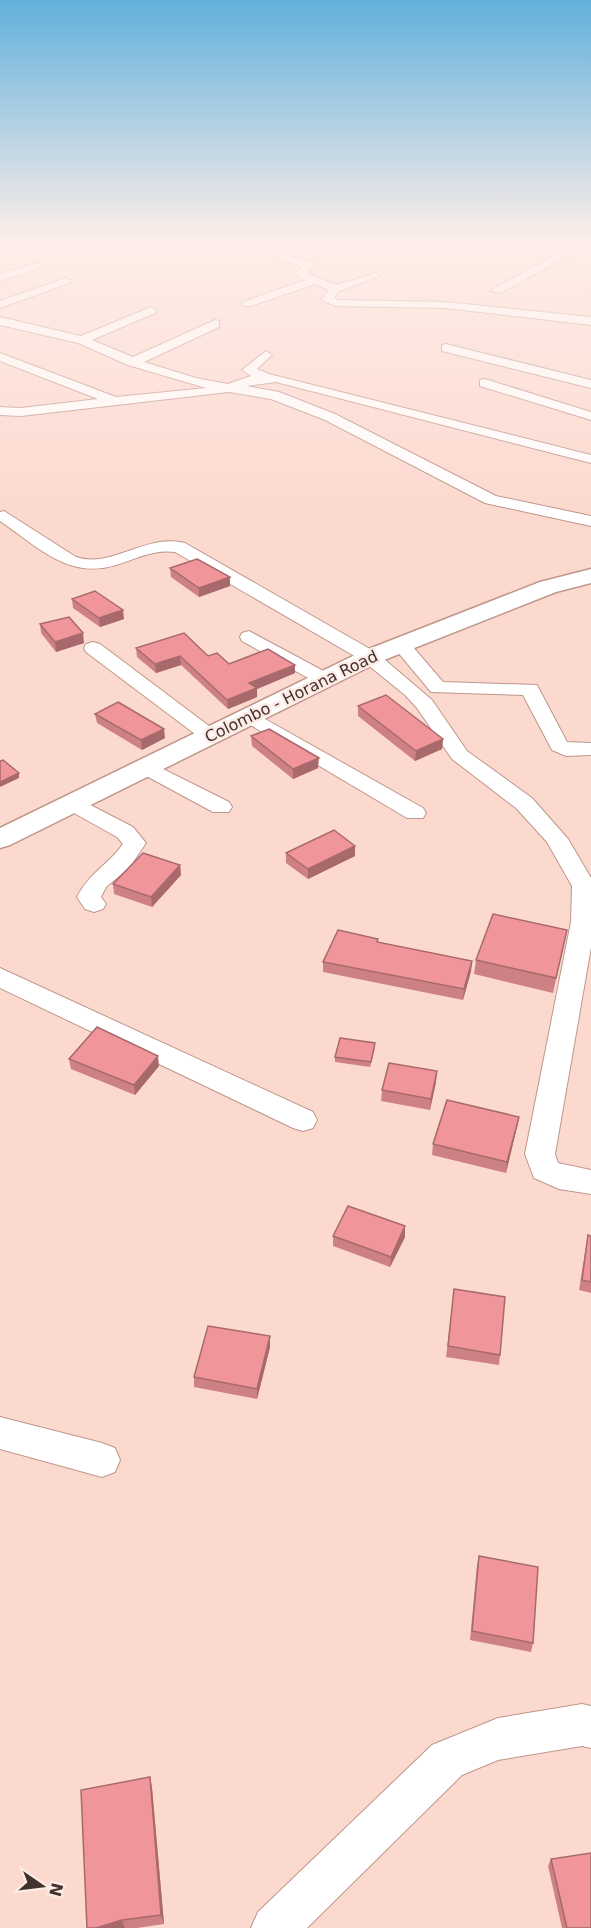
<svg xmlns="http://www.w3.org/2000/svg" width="591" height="1928" viewBox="0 0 591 1928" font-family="'DejaVu Sans',sans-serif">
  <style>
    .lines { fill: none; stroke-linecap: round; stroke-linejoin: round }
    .minor-casing { stroke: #bf968a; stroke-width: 2 }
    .primary-casing { stroke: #bf968a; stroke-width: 3 }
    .minor { fill: #fff; fill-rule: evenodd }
    .primary { fill: #fff; fill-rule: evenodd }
    .wall { fill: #ce8184 }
    .shaded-wall { fill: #a8696c }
    .building { fill: #f0969a; stroke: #a8696c; stroke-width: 1.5 }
    .labels { text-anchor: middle; stroke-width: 5; stroke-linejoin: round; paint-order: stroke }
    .far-street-label { font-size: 16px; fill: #42312c; stroke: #fdebe6 }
  </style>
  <rect width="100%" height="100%" fill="#fcd9cf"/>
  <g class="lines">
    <defs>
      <path id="minor" d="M286 241H300L281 253 314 263 315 265 307 273 336 285 375 273 380 276 339 291 334 298 337 300 446 302 591 317V325L446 308 336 306 321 300 329 290 315 284 251 306H243V302L305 280 295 274 302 266 273 257 269 250Z
        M580 241H591V244L500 293 490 291Z
        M37 263 42 266 41 268 0 281V274Z
        M66 278 72 281 70 283 0 308V301Z
        M151 307 157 311 155 313 92 340 133 357 215 320 219 321V327L144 362 196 378 228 384 251 376 242 370 266 351 272 355 257 369 269 374 591 455V463L276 382 246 386 279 392 335 414 496 496 591 516V526L485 503 325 420 271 399 229 392 21 416 0 415V407L21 408 98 399 0 361V353L116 397 206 388 128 365 78 343 0 325V317L81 336Z
        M446 344 591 380V388L442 351V345Z
        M485 379 591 412V420L480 386V380Z
        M4 511 76 557C112 569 145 533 185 543L377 653 432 700 467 751 532 798 568 839 591 878V947L555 1154 558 1163 591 1170V1194L559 1189 534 1178 525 1154 571 922 572 886 547 842 516 808 452 759 417 708 405 695 363 661 175 552C153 549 136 559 116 565 68 580 37 546 0 521V512Z
        M249 631 331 675 334 679 324 685 317 683 242 641 240 637 242 633Z
        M400 638 407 640 443 682 537 685 567 742 591 743V755L566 756 552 750 523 695 431 692 391 644Z
        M93 642 100 644 217 732 220 736 217 740H203L86 652 84 648 86 644Z
        M249 710 423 808 426 813 423 818H407L242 720 239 716 242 712Z
        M147 761 229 802 232 807 229 812H213L139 772 136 767 139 762Z
        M73 796 133 827 146 843 129 868 106 887 101 897 106 904 103 909 94 912 85 909 77 897C89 873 108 865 123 844L117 837 65 808 62 803 65 798Z
        M0 968 313 1112 317 1120 313 1128 303 1131 293 1128 0 988Z
        M0 1417 102 1443 115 1448 120 1460 115 1472 102 1477 0 1449Z
        M582 1704 591 1706V1748L582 1746 498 1760 462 1775 307 1928H251L258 1912 432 1745 498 1718Z"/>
      <path id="primary" d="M591 569V583L556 592 379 662 10 845 0 848V828L361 652 540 582Z"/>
    </defs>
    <use href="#minor" class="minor-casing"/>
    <use href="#primary" class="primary-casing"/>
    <use href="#minor" class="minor"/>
    <use href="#primary" class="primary"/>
  </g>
  <path class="wall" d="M170 568 230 577V586L199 597 171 577Z
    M72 599 124 619 100 627 73 608Z
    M40 624 84 643 56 652 41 633Z
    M136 648 208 656 229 664 295 673 257 689V697L228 709 181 665 156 673 137 657Z
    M358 706 443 739 442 749 415 761 358 716Z
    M95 714 165 738 142 750 97 723Z
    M251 736 318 768 293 779 252 746Z
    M355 846V856L308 879 286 863V853Z
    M180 865 181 875 152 907 114 894 113 884Z
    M567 930 553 993 474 974 476 960Z
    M378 942 472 961 471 971 463 1000 323 972V962Z
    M375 1048 370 1067 335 1062V1057Z
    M69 1059 159 1066 135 1095 71 1069Z
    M436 1082 430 1110 381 1101 382 1090Z
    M519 1117 506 1173 432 1155 433 1144Z
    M588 1235 591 1236V1293L579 1290 586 1246Z
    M333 1236 405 1237 390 1267 333 1246Z
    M454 1289 500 1355 499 1365 446 1357Z
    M270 1336V1347L257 1399 194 1387V1377Z
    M479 1556 533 1643 531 1652 470 1640 477 1565Z
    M150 1777 152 1788 164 1924 137 1928H87Z
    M551 1859 591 1928H562L548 1866Z"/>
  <path class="shaded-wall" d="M230 577V586L199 597V588Z
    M123 610 124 619 100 627 99 618Z
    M83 633 84 643 56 652 55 642Z
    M180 656 181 665 156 673 155 664Z
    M295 665V673L257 689V697L228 709 227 700 249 683Z
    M164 729 165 738 142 750 141 740Z
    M443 739 442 749 415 761 416 751Z
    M319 758 318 768 293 779V769Z
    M19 773V778L0 787V782Z
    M355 846V856L308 879V869Z
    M180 865 181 875 152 907 151 897Z
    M472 961 471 971 463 1000 464 989Z
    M158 1056 159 1066 135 1095 134 1085Z
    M437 1071 436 1082 430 1110 431 1099Z
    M519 1117 517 1127 506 1173 507 1162Z
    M405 1226V1237L390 1267 391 1257Z
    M270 1336V1347L257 1399V1389Z
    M150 1777 152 1788 164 1924 161 1915Z
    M122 1920 125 1928H96Z"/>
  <path class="building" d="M197 559 230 577 199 588 170 568Z
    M95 591 123 610 99 618 72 599Z
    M69 617 83 633 55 642 40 624Z
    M184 633 208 656 217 653 229 664 268 649 295 665 249 683 257 688 227 700 180 656 155 664 136 648Z
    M386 695 443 739 416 751 358 706Z
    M118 702 164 729 141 740 95 714Z
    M269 729 319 758 293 769 251 736Z
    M3 760 19 773 0 782V761Z
    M334 830 355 846 308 869 286 853Z
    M143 853 180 865 151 897 113 884Z
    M493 914 567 930 556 978 476 960Z
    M338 930 378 939 377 942 472 961 464 989 323 962Z
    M97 1027 158 1056 134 1085 69 1059Z
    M340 1038 375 1043 371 1062 335 1057Z
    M389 1063 437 1071 431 1099 382 1090Z
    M447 1100 519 1117 507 1162 433 1144Z
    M348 1206 405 1226 391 1257 333 1236Z
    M588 1235 591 1236V1282L582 1280Z
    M454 1289 505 1297 500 1355 448 1346Z
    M208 1326 270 1336 257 1389 194 1377Z
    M479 1556 538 1567 533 1643 472 1631Z
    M150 1777 161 1915 122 1920 96 1928H87L81 1790Z
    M591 1853V1928H567L551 1859Z"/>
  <linearGradient id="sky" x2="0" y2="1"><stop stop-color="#61b1dc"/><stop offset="0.47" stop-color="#feeee9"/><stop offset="1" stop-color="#feeee9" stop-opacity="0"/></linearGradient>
  <rect width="591" height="511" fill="url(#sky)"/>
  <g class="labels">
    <g class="far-street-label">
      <text transform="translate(291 696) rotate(-26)" y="6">Colombo - Horana Road</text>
    </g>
  </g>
  <g transform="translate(42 1886) rotate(104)" stroke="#fdebe6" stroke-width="4.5" paint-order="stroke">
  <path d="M0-4.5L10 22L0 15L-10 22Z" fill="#42312c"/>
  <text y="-9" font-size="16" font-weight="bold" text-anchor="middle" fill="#42312c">N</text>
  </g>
</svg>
